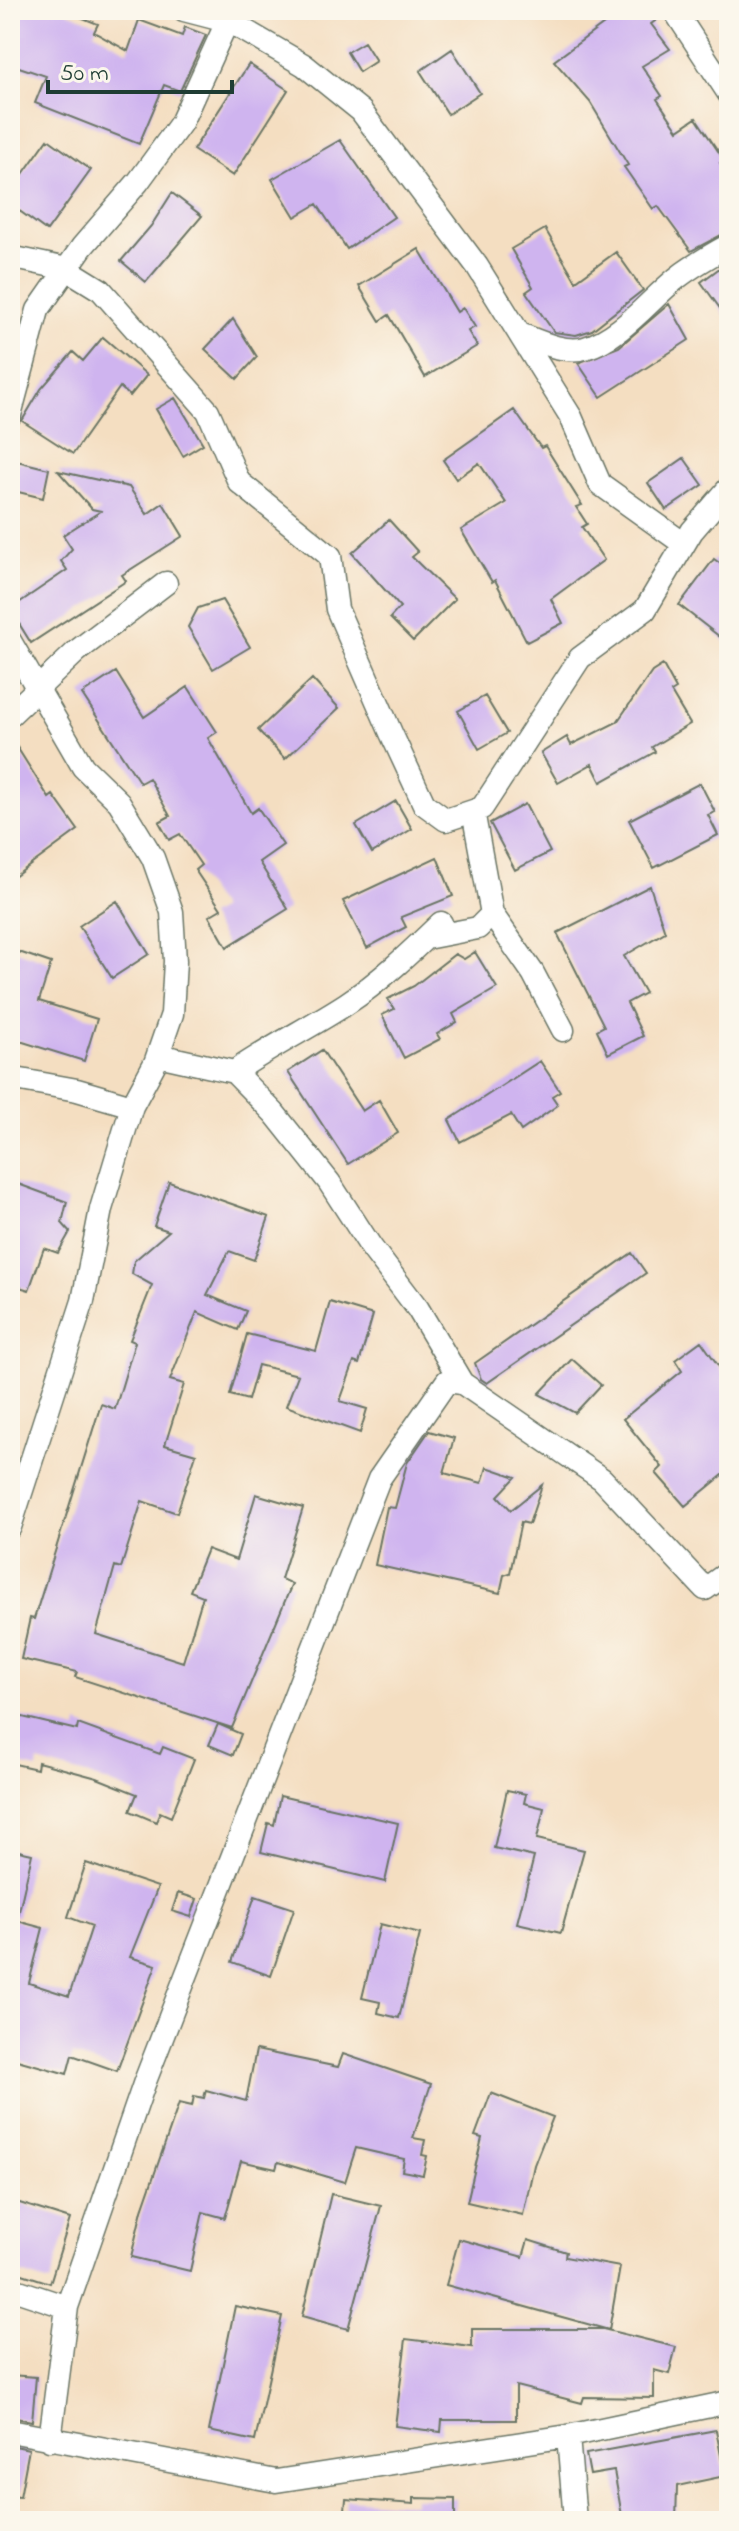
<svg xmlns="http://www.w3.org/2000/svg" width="739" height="2531" viewBox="0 0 739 2531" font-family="'Indie Flower',sans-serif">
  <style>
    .building { fill: #cfb4ef }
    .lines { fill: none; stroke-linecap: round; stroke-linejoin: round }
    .street-casing { stroke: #6a7565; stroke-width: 25 }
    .street { stroke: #fff; stroke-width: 22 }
  </style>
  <rect width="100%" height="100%" fill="#fbf7ec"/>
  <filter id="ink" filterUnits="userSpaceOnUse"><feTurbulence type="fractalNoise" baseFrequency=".0125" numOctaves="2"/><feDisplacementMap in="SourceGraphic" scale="16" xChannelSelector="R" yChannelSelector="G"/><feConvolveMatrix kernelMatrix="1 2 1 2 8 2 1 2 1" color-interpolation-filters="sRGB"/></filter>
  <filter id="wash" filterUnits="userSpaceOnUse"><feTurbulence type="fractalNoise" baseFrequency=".006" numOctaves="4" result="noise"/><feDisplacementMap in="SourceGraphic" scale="32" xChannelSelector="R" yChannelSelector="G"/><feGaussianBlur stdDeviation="1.8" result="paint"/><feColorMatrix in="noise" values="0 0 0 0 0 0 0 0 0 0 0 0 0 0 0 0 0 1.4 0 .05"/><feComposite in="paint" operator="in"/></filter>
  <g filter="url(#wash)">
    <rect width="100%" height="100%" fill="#f4dec1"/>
    <g id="blocks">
      <path class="building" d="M16 10H63L98 24 94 32 128 51 139 20 182 36 185 27 206 35 180 91 164 85 139 144 35 103 46 76 10 64V27Z
        M623 10H660L662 16 651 24 670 49 642 66 662 96 657 99 678 130 696 118 724 160 720 163 729 176V231L691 251 658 206 653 209 624 167 628 165 590 102 554 61Z
        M364 42 376 61 359 72 347 52Z
        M452 49 480 93 448 114 420 71Z
        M249 64 288 90 233 176 193 150Z
        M48 139 91 170 47 231 10 204V192Z
        M340 140 394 217 347 249 317 204 295 217 272 179Z
        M172 193 202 216 146 282 121 261 151 226Z
        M545 229 576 281 616 252 643 290 592 330 576 335 554 332 526 292 533 287 511 249Z
        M419 249 457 312 463 308 475 327 468 331 477 346 425 377 389 315 380 321 359 286Z
        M729 261V321L701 282Z
        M669 304 689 340 601 397 578 363 619 347Z
        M233 319 257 357 237 379 205 349Z
        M103 337 147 375 130 396 120 387 73 454 22 421 41 389 73 352 83 361Z
        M175 398 203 444 183 456 156 409Z
        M514 410 541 448 545 446 582 505 576 507 587 524 582 527 604 560 551 599 563 623 527 642 495 580 492 582 461 530 506 503 479 463 456 479 443 460Z
        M684 458 703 485 666 510 648 483Z
        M17 461 49 469 43 498 10 490Z
        M58 471 129 487 147 514 163 503 183 536 122 575 126 581 31 643 10 609 67 570 61 561 72 549 63 535 101 511 92 509Z
        M389 520 418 552 412 557 455 599 413 641 390 618 400 607 352 553Z
        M714 559 729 570V644L679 605Z
        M222 600 250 647 213 669 188 627 198 608Z
        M663 665 676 689 671 692 690 724 652 747 655 752 601 782 592 764 558 783 541 753 567 737 571 745 617 722 652 672Z
        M116 672 144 717 188 687 217 732 208 738 251 813 258 808 283 845 259 862 288 909 227 947 209 916 221 909 195 870 201 865 180 834 169 840 159 822 170 816 149 778 140 783 82 694Z
        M312 679 339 708 285 759 258 730Z
        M485 696 507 733 479 749 458 711Z
        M10 736 49 798 53 795 78 830 10 880Z
        M700 783 715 812 708 815 718 835 654 868 629 820Z
        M396 801 412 829 372 853 356 825Z
        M525 804 550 852 515 870 490 823Z
        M437 857 453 896 401 917 406 927 367 948 343 901Z
        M650 886 665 932 624 956 645 993 627 1003 643 1036 608 1054 597 1030 604 1026 557 933Z
        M117 901 149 954 112 978 79 926Z
        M10 949 51 963 39 1001 97 1019 84 1061 10 1038Z
        M475 952 497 988 453 1014 457 1022 437 1034 440 1039 404 1058 382 1015 394 1009 388 999 414 986 455 954 464 959Z
        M322 1050 362 1111 379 1100 398 1133 348 1164 288 1072Z
        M540 1061 560 1091 552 1096 558 1105 521 1131 511 1115 460 1142 449 1120Z
        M10 1181 67 1202 62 1223 70 1232 58 1253 44 1248 29 1290 10 1284Z
        M169 1182 269 1217 254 1260 229 1251 207 1295 246 1311 238 1330 197 1312 170 1380 184 1384 165 1445 196 1454 177 1513 142 1501 121 1568 115 1566 96 1634 183 1662 203 1596 190 1591 207 1549 236 1560 256 1494 303 1508 281 1579 292 1584 232 1728 75 1677 77 1672 21 1659 30 1618 34 1619 101 1404 115 1409 135 1342 130 1340 152 1285 132 1274 134 1261 169 1231 154 1226Z
        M632 1253 646 1273 487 1383 481 1379 475 1363Z
        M330 1302 373 1315 359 1364 354 1362 340 1401 367 1409 360 1433 286 1406 298 1375 258 1365 248 1400 230 1395 247 1334 316 1351Z
        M701 1341 729 1381V1470L685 1506 656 1473 662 1467 623 1419 682 1371 675 1360Z
        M572 1359 601 1385 575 1413 539 1394Z
        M429 1431 454 1438 444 1473 482 1483 487 1467 516 1477 498 1496 511 1510 542 1485 529 1524 521 1522 510 1573 504 1575 500 1593 375 1565 387 1507 395 1508 407 1463Z
        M10 1714 77 1730 78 1724 160 1754 163 1747 194 1759 171 1817 160 1812 156 1822 130 1811 137 1794 97 1778 38 1762 37 1769 10 1763Z
        M218 1724 241 1734 233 1755 209 1745Z
        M507 1790 526 1794 524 1803 544 1808 537 1839 584 1850 561 1933 517 1923 534 1857 494 1848Z
        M280 1796 398 1823 385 1882 261 1852 268 1823 274 1825Z
        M10 1849 32 1854 18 1916 10 1915Z
        M86 1863 158 1887 130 1957 156 1965 117 2071 72 2055 67 2074 10 2058V1919L43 1928 29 1983 69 1996 92 1926 68 1917Z
        M178 1893 197 1899 191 1917 172 1911Z
        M255 1896 294 1909 271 1976 232 1962Z
        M380 1924 420 1934 399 2018 378 2013 380 2002 362 1998Z
        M256 2050 338 2067 343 2054 431 2084 413 2138 425 2140 422 2155 427 2156 423 2175 402 2171 404 2159 356 2148 345 2182 278 2162 276 2169 241 2161 225 2218 203 2212 190 2271 131 2257 142 2210 179 2103 192 2106 194 2096 204 2098 206 2090 246 2101Z
        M491 2093 553 2117 534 2165 523 2215 467 2202 482 2138 475 2136Z
        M331 2194 381 2206 348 2329 302 2316Z
        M10 2200 70 2219 50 2283 10 2270Z
        M459 2239 523 2257 528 2240 566 2252 565 2257 620 2267 609 2330 446 2285Z
        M235 2306 282 2316 255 2441 209 2431Z
        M472 2329H603L676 2347 669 2374 654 2370V2398L584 2397 582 2403 516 2386V2420H442L441 2432 395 2426 406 2339 472 2347Z
        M10 2375 36 2377 32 2421 10 2417Z
        M716 2430 725 2476 677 2486 676 2521H623L614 2471 590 2475 586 2454Z
        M10 2445 29 2449 20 2497 10 2496Z
        M414 2498 455 2499V2521H344L346 2499 414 2504Z"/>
    </g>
  </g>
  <g filter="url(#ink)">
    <use href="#blocks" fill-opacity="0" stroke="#6a7565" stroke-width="2"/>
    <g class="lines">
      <defs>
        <path id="street" d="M184 10 230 22 304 65 361 111 477 266 571 417 600 484 684 544
          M674 10 729 94
          M10 257 67 269 101 290 208 411 239 482 330 556 337 609 391 733 424 804 446 820 482 808 580 658 645 610 692 531 729 488
          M520 334C538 341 565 354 585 348 622 337 648 301 677 278 693 265 712 255 729 245
          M10 415 38 310 82 247 138 182 181 123 232 11
          M10 641 83 767 119 802 153 858 172 912 175 961 172 1014 155 1063 132 1106 101 1209 83 1301 10 1527
          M10 715 77 651 166 583
          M473 811 492 914
          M426 938 478 928 492 914 533 973 563 1030
          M158 1055 234 1072 274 1113 329 1182 371 1247 418 1309 462 1383
          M234 1072C270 1047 309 1028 346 1004 381 981 411 952 441 923
          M10 1078 77 1090 132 1106
          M10 2288 67 2307
          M10 2431 276 2481 568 2436 729 2402
          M568 2436 575 2521
          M50 2440 67 2307 144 2084 379 1479 447 1381 462 1383 602 1479 705 1589 729 1572"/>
      </defs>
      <use href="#street" class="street-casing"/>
      <use href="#street" class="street"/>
    </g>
  </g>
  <rect width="739" height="2531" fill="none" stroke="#fbf7ec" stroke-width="40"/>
  <path d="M48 80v12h184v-12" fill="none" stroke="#1f3d34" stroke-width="4"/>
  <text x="60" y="80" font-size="24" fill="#1f3d34" stroke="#fbf7ec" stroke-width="6" paint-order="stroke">50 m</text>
</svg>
